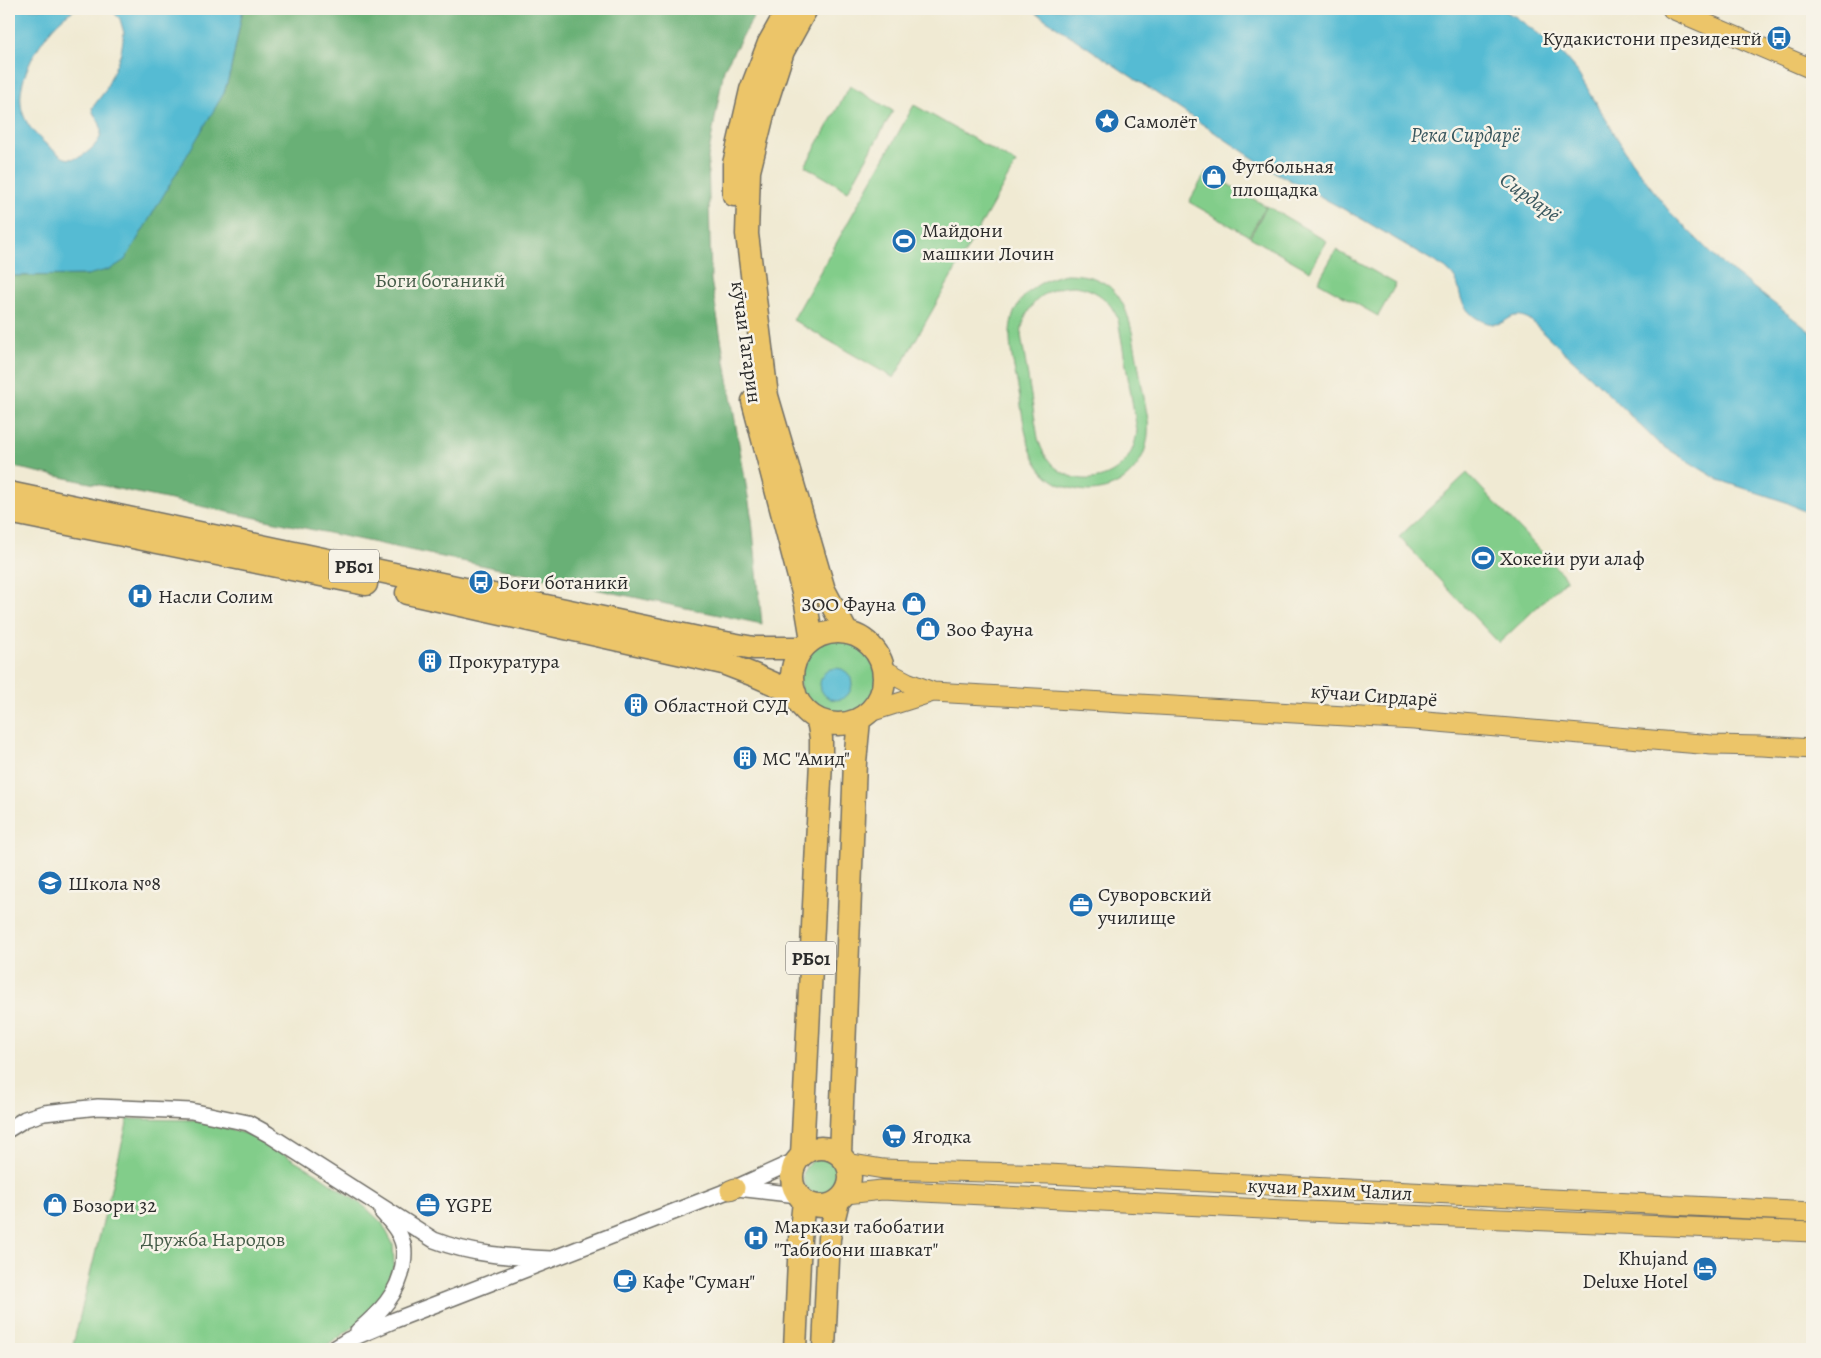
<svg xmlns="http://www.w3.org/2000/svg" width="1821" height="1358" viewBox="0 0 1821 1358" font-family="Alegreya,serif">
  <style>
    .green { fill: #82cd8a; stroke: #567c5a; fill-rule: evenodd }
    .forest { fill: #69b076; stroke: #4a6e50 }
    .water { fill: #55bbd3; stroke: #40737f }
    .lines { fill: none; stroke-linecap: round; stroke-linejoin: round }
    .minor-casing { stroke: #706e66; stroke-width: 18 }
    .major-casing { stroke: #706e66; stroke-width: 21 }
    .highway-casing { stroke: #706e66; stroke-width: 25 }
    .minor { stroke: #fff; stroke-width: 15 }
    .major { stroke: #ecc569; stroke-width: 19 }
    .highway { stroke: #ecc569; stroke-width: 22 }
    .labels { text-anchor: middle; stroke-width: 5; stroke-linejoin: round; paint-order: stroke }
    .shield { fill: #f7f3e8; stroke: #686764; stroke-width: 1 }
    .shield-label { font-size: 19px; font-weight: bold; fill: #2b2b2b }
    .poi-label { font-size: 20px; fill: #2b2b2b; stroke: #f7f3e8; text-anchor: start }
    .park-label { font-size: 20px; fill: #455c48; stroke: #f7f3e8 }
    .street-label { font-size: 20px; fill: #2b2b2b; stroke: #f7f3e8 }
    .water-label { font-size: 21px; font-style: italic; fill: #38565d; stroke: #f7f3e8 }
  </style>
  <rect width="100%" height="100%" fill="#f7f3e8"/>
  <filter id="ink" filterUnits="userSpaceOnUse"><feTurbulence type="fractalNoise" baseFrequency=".02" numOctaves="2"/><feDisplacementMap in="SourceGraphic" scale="10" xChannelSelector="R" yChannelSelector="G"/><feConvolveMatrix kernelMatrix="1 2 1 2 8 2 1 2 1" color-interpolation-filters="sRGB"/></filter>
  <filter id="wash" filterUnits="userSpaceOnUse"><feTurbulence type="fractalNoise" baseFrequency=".0096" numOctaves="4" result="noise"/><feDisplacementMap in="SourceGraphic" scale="20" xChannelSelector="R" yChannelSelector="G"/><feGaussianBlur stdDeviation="1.12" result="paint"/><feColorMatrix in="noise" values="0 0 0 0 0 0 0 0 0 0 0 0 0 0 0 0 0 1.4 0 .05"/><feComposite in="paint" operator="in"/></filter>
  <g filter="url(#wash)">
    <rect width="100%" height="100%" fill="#f0ead3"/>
    <path class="green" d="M850 86 893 111 848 191 805 166Z
      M914 105 1016 163 894 378 793 320Z
      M1206 172 1266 206 1249 236 1189 202Z
      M1267 206 1327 241 1310 271 1250 237Z
      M1336 250 1396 284 1378 316 1318 282Z
      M1066 274C1123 274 1129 312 1137 358 1141 379 1144 399 1148 420 1150 443 1143 465 1123 480 1111 489 1094 493 1079 490 1027 482 1026 434 1019 393 1016 374 1010 355 1010 336 1009 302 1035 280 1066 274ZM1075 286C1096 289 1110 300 1118 319L1137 430C1132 491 1053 497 1038 438L1021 335C1024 305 1045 286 1075 286Z
      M1467 473 1567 579 1499 643 1399 537Z
      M799 678a39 39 0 1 1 78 0a39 39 0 1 1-78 0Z
      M128 1119 196 1120 254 1136 316 1173 365 1207 382 1223 393 1244 394 1265 388 1285 377 1303 359 1323 323 1349H72Z
      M803 1177a18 18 0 1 1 36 0a18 18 0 1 1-36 0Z"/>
    <path class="forest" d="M243 9H758L724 69 708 157 711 280 752 520 762 624 9 466V276L87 275 224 93 230 73Z"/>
    <path class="water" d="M9 9H76C58 18 45 36 35 53 27 67 19 87 21 104 23 125 40 140 56 152 59 154 62 157 65 158 76 161 85 155 92 148 97 143 101 138 101 132 102 121 93 117 92 108L105 91 121 53 124 33 120 19 110 9H243L230 73 224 93 125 260 111 269 87 275 9 276Z
      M1030 9H1501L1516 17 1556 47 1577 71 1631 161 1669 211 1719 261 1812 333V515L1786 502 1719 480 1658 443 1590 376 1529 319C1509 309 1509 325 1493 324 1478 322 1465 312 1461 298 1459 291 1458 282 1453 276 1451 273 1447 270 1445 268L1360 218 1271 170Z
      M820 684a16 16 0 1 1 32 0a16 16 0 1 1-32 0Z"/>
  </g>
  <g filter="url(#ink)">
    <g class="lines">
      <defs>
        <path id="minor" d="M9 1129 25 1119 44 1113 98 1107 191 1111 248 1123 268 1134 434 1240C472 1255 511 1257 551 1259
          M735 1188 797 1160
          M737 1188 798 1195
          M358 1331C379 1313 399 1294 403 1265 404 1258 405 1248 402 1241 399 1230 390 1221 382 1212
          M334 1349 348 1340 395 1320 730 1190"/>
        <path id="major" d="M1672 9 1812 69
          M884 670 907 682 933 692 1414 720 1712 745 1762 746 1812 749
          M870 712 933 692
          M847 1163 883 1169 1048 1174 1812 1212
          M730 1190 735 1188
          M846 1194 882 1190 1283 1210 1812 1232"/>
        <path id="highway" d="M806 9 783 51 764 110 749 171 747 234 767 396 824 590 847 633
          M734 195V164L751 90 769 43 788 9
          M753 401 806 604 812 640
          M9 493 698 638 754 648H803
          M9 512 366 584
          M407 593 723 663 754 675 795 693
          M792 678a46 46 0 1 1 92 0a46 46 0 1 1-92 0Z
          M792 1177a29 29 0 1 1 58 0a29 29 0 1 1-58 0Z
          M802 1155 821 761V738L818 720
          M840 1155 855 762 859 720
          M795 1349 800 1239 804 1201
          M824 1349 829 1238 838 1201"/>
      </defs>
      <use href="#minor" class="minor-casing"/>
      <use href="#major" class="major-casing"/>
      <use href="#highway" class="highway-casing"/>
      <use href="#minor" class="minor"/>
      <use href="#major" class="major"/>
      <use href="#highway" class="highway"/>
    </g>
  </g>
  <defs>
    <symbol id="bus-disc" viewBox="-11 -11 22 22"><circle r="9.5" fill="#1f6fb2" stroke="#f7f3e8"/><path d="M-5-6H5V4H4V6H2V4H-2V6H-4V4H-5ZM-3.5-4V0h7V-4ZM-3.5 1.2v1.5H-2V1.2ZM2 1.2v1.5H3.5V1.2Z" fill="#fff"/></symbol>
    <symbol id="sight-disc" viewBox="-11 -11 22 22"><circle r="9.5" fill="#1f6fb2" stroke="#f7f3e8"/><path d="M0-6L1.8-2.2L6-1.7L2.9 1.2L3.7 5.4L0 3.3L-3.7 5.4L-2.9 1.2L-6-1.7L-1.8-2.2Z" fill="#fff"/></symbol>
    <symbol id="shop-disc" viewBox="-11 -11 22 22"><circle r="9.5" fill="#1f6fb2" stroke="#f7f3e8"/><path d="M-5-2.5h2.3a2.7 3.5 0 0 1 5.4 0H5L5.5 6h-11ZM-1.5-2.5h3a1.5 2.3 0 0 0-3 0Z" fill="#fff"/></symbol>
    <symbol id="stadium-disc" viewBox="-11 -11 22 22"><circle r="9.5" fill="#1f6fb2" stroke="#f7f3e8"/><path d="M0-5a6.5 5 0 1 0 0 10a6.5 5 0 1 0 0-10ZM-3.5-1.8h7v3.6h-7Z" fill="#fff"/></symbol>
    <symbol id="hospital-disc" viewBox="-11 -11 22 22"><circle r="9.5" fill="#1f6fb2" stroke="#f7f3e8"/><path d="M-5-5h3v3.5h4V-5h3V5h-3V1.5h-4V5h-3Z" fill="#fff"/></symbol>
    <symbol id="building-disc" viewBox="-11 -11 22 22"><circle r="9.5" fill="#1f6fb2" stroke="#f7f3e8"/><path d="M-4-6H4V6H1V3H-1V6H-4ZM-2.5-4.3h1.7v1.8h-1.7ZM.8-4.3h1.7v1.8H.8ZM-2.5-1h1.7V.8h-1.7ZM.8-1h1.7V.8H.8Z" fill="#fff"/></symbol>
    <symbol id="school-disc" viewBox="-11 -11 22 22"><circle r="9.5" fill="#1f6fb2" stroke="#f7f3e8"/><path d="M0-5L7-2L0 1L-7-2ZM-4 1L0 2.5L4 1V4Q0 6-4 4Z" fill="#fff"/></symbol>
    <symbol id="office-disc" viewBox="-11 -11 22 22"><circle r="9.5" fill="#1f6fb2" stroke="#f7f3e8"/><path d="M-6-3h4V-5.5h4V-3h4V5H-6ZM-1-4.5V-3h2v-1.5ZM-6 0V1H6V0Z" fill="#fff"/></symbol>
    <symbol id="supermarket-disc" viewBox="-11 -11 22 22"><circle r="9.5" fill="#1f6fb2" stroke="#f7f3e8"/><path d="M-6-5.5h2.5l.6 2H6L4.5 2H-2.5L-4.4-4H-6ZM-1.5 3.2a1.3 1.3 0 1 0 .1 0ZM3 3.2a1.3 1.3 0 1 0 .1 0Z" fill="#fff"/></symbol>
    <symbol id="hotel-disc" viewBox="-11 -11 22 22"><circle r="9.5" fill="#1f6fb2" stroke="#f7f3e8"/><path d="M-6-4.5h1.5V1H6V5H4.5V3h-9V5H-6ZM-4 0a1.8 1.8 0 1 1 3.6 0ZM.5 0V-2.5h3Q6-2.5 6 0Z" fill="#fff"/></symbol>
    <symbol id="cafe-disc" viewBox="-11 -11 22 22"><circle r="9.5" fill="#1f6fb2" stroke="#f7f3e8"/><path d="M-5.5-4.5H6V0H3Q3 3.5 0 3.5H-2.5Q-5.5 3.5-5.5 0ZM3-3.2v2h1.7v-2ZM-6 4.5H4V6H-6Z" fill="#fff"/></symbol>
  </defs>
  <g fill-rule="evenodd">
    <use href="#bus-disc" x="1765" y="24" width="28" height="28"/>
    <use href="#sight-disc" x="1093" y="107" width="28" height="28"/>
    <use href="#shop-disc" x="1200" y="163" width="28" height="28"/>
    <use href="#stadium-disc" x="890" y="227" width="28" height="28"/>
    <use href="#stadium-disc" x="1469" y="544" width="28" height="28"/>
    <use href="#bus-disc" x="467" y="568" width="28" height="28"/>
    <use href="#hospital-disc" x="126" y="582" width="28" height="28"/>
    <use href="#shop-disc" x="900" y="590" width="28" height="28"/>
    <use href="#shop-disc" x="914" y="615" width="28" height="28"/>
    <use href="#building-disc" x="416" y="647" width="28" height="28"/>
    <use href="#building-disc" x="622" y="691" width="28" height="28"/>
    <use href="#building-disc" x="731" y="744" width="28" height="28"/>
    <use href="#school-disc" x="36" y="869" width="28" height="28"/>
    <use href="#office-disc" x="1067" y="891" width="28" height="28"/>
    <use href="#supermarket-disc" x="880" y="1122" width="28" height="28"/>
    <use href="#shop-disc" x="41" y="1191" width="28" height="28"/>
    <use href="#office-disc" x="414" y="1191" width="28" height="28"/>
    <use href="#hospital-disc" x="742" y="1224" width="28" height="28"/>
    <use href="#hotel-disc" x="1691" y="1255" width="28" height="28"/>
    <use href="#cafe-disc" x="611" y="1267" width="28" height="28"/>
  </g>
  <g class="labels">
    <g class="shield">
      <rect x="329" y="549.5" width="50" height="33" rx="4"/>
      <rect x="786" y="941.5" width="50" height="33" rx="4"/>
    </g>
    <g class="shield-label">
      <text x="354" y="573">РБ01</text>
      <text x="811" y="965">РБ01</text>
    </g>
    <g class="poi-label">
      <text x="1762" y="45" text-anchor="end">Кудакистони президентй</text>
      <text x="1124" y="128">Самолёт</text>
      <text x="1232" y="173">Футбольная<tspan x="1232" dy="23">площадка</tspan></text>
      <text x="922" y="237">Майдони<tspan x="922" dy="23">машкии Лочин</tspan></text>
      <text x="1500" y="565">Хокейи руи алаф</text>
      <text x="498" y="589">Боғи ботаникӣ</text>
      <text x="158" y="603">Насли Солим</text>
      <text x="896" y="611" text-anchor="end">ЗОО Фауна</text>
      <text x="946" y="636">Зоо Фауна</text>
      <text x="448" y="668">Прокуратура</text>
      <text x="654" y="712">Областной СУД</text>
      <text x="762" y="765">МС "Амид"</text>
      <text x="68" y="890">Школа №8</text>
      <text x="1098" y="901">Суворовский<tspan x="1098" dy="23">училище</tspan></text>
      <text x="912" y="1143">Ягодка</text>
      <text x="72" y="1212">Бозори 32</text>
      <text x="446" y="1212">YGPE</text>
      <text x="774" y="1233">Маркази табобатии<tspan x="774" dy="23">"Табибони шавкат"</tspan></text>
      <text x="1688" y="1265" text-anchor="end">Khujand<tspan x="1688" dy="23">Deluxe Hotel</tspan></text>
      <text x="642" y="1288">Кафе "Суман"</text>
    </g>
    <g class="park-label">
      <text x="440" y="287">Боги ботаникй</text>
      <text x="213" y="1246">Дружба Народов</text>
    </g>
    <g class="street-label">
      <text transform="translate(747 342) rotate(82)" y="7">кӯчаи Гагарин</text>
      <text transform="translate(1374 695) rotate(4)" y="7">кӯчаи Сирдарё</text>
      <text transform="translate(1330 1189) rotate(3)" y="7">кучаи Рахим Чалил</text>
    </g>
    <g class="water-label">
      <text x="1465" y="142">Река Сирдарё</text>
      <text transform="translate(1530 197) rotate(36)" y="7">Сирдарё</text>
    </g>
  </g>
  <rect width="1821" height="1358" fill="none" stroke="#f7f3e8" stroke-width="30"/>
</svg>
